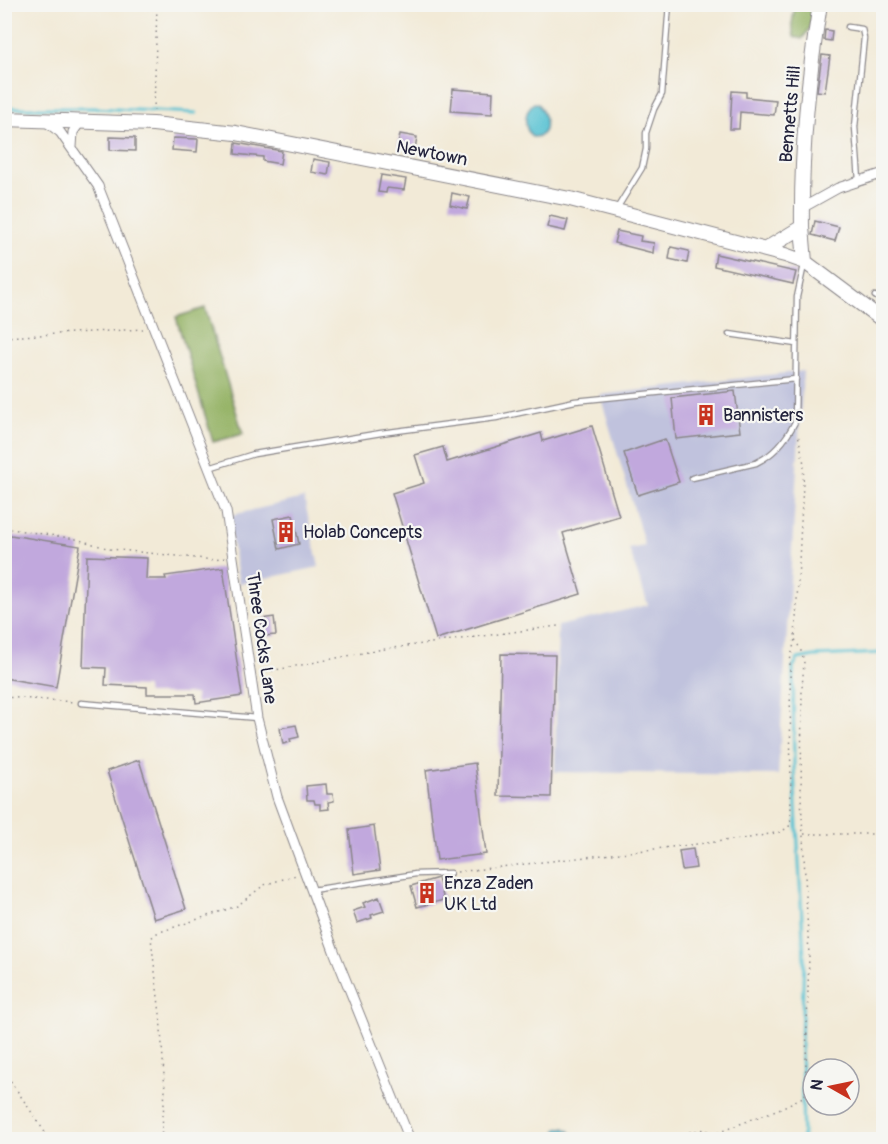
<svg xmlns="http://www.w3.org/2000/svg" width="888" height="1144" viewBox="0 0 888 1144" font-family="Pangolin,sans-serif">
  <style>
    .industrial { fill: #c0c2dd }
    .forest { fill: #96b467; stroke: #5c6b51; stroke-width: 1.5 }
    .water { fill: #58c2d3; stroke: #3d7287; stroke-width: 1.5 }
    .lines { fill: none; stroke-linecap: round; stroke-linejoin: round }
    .stream { stroke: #58c2d3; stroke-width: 3 }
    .building { fill: #c1a8dd }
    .lane-casing { stroke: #8a8689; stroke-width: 7 }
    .street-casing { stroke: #8a8689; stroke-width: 11 }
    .secondary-casing { stroke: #8a8689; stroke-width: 16 }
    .path { stroke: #8a8689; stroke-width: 1.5; stroke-dasharray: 1.5 4.5; stroke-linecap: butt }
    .lane { stroke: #fff; stroke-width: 4.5 }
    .street { stroke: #fff; stroke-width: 9 }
    .secondary { stroke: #fff; stroke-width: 14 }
    .labels { text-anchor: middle; stroke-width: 4.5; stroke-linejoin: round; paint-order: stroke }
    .street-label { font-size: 18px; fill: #22223b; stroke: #f6f6f2 }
    .poi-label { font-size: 18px; fill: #22223b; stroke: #f6f6f2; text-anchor: start }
  </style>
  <rect width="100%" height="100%" fill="#f6f6f2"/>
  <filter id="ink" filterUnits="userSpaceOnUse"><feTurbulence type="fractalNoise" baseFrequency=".0167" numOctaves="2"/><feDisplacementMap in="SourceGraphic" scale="12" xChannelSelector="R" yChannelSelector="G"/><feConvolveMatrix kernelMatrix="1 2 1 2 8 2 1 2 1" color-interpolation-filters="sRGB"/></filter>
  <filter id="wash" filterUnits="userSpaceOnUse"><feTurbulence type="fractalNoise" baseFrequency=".008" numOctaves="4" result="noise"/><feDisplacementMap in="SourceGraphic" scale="24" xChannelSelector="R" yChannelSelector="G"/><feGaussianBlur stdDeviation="1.35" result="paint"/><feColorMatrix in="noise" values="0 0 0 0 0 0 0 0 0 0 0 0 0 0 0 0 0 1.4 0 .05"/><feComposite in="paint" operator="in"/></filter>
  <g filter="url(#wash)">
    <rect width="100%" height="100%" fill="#f2ead7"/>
    <path class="industrial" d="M803 371 778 775 555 772 558 626 648 605 629 549 645 546 600 395Z
      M304 498 319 567 239 584 228 516Z"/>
    <path class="forest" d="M795 5H815L809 30 802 39 794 37 792 24Z
      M205 308 243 434 213 442 176 317Z"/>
    <path class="water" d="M534 103 538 104C546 116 552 137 532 137 523 127 524 111 534 103Z
      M558 1128C567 1127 571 1131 574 1139H554Z"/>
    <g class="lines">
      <path class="stream" d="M4 108H94L196 113
        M678 1140 697 1135 703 1137 704 1140
        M803 1140 801 1043 804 958 794 769 793 667 798 659 814 656 884 653"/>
    </g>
    <g id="blocks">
      <path class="building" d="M825 30 832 31 831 41 824 40Z
        M822 55 830 56 825 92 817 91Z
        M453 89 493 92 492 114 451 111Z
        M732 91 746 92V97L776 100 774 115 740 112 739 129H730Z
        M400 134 417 137 415 149 398 146Z
        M110 137 135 138V151L110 150Z
        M173 138 198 139 197 152 172 150Z
        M236 143 282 151 280 164 263 161V157L235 154Z
        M313 159 330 162 328 175 311 172Z
        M381 175 406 179 404 190 387 188 386 193 378 192Z
        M452 193 470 197 467 209 450 205Z
        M550 216 568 220 565 231 547 227Z
        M815 221 839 227 835 241 812 235Z
        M617 231 641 236 640 241 654 243 653 253 614 243Z
        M671 247 689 251 687 263 669 259Z
        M716 254 796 272 793 284 714 266Z
        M735 391 740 432 676 439 672 398Z
        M592 426 619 516 563 533 581 594 436 639 392 493 424 483 415 455 443 447 447 462 541 433 543 441Z
        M665 439 679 482 638 495 624 453Z
        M293 515 299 544 279 549 273 519Z
        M4 534 80 546 56 687 4 678Z
        M87 556 147 558 146 579H166L165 576 223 568 242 696 196 703 195 694H147V687L105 685 106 668 83 667Z
        M274 617 276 635 263 636 261 619Z
        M501 654 555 655 551 797 498 796Z
        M296 725 299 737 290 739 291 742 283 744 280 728Z
        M139 760 186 909 154 919 107 771Z
        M475 763 486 854 437 860 426 770Z
        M326 784 327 794H333L334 801 328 802 329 809 320 810V804H315L314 800H307L306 786Z
        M374 826 380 870 354 874 349 830Z
        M693 849 696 868 682 870 679 851Z
        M438 878 444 900 417 907 411 886Z
        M379 897 384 911 371 915 372 918 357 923 353 911 365 907 363 903Z"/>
    </g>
  </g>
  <g filter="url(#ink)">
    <use href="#blocks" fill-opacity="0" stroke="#8a8689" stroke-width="1.5"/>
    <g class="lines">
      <defs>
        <path id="lane" d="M848 27 862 29 864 38 855 127 859 180
          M616 210 642 168 646 149V133L654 109 662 94 669 4
          M875 296 884 302
          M729 334 796 344
          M209 468 254 454 381 433 496 418 575 401 796 379
          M692 478 756 463C773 455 786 440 795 422L797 297 804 265
          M81 703 257 718
          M312 890 416 874 450 873"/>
        <path id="street" d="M45 121 60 132 98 186 226 511 257 718 277 797 334 951 410 1140
          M72 147 73 132 80 122
          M802 208 838 188 884 173"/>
        <path id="secondary" d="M4 119 153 124 236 133 570 199 785 255 805 262 884 321
          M802 227 805 262
          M766 249 802 227C801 152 808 78 820 4"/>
      </defs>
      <use href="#lane" class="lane-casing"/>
      <use href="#street" class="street-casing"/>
      <use href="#secondary" class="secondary-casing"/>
      <path class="path" d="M154 111 157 4
        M4 337 143 329
        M4 528 76 539 110 549 215 560 225 558
        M260 673 378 650 558 626
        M4 697 75 702
        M804 834H884
        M457 872 749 838 780 832 789 827 791 818 790 661 795 639 804 464 798 434
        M4 1071 50 1140
        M712 1135 781 1108 805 1096 809 955 801 797 802 688 804 663 802 653 795 639
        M161 1140 165 1091 160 1014 151 938 157 933 237 906 264 885 296 875
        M648 1140 705 1129 712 1135 713 1140"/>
      <use href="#lane" class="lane"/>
      <use href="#street" class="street"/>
      <use href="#secondary" class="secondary"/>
    </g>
  </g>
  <defs>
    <symbol id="building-bare" viewBox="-9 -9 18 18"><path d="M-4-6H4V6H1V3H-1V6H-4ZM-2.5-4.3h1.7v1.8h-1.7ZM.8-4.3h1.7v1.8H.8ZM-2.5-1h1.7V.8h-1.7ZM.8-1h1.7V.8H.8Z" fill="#c8321e" stroke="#f6f6f2" stroke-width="2.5" paint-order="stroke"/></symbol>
  </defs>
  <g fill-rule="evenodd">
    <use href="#building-bare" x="691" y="400" width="30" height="30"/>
    <use href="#building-bare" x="271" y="517" width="30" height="30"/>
    <use href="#building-bare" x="412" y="878" width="30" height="30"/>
  </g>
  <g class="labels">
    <g class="street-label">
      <text transform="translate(790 114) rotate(-85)" y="6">Bennetts Hill</text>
      <text transform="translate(432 153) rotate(11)" y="6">Newtown</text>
      <text transform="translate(262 638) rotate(82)" y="6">Three Cocks Lane</text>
    </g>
    <g class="poi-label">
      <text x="723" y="421">Bannisters</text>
      <text x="303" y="538">Holab Concepts</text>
      <text x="444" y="889">Enza Zaden<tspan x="444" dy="21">UK Ltd</tspan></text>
    </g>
  </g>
  <rect width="888" height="1144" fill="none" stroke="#f6f6f2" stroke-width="24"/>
  <g transform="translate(831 1087) rotate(279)"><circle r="28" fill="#f6f6f2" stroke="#a1a1a9" stroke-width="1.5"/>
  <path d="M0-4.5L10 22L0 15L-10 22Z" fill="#c8321e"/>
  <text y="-9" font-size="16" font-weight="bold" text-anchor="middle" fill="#22223b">N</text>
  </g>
</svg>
